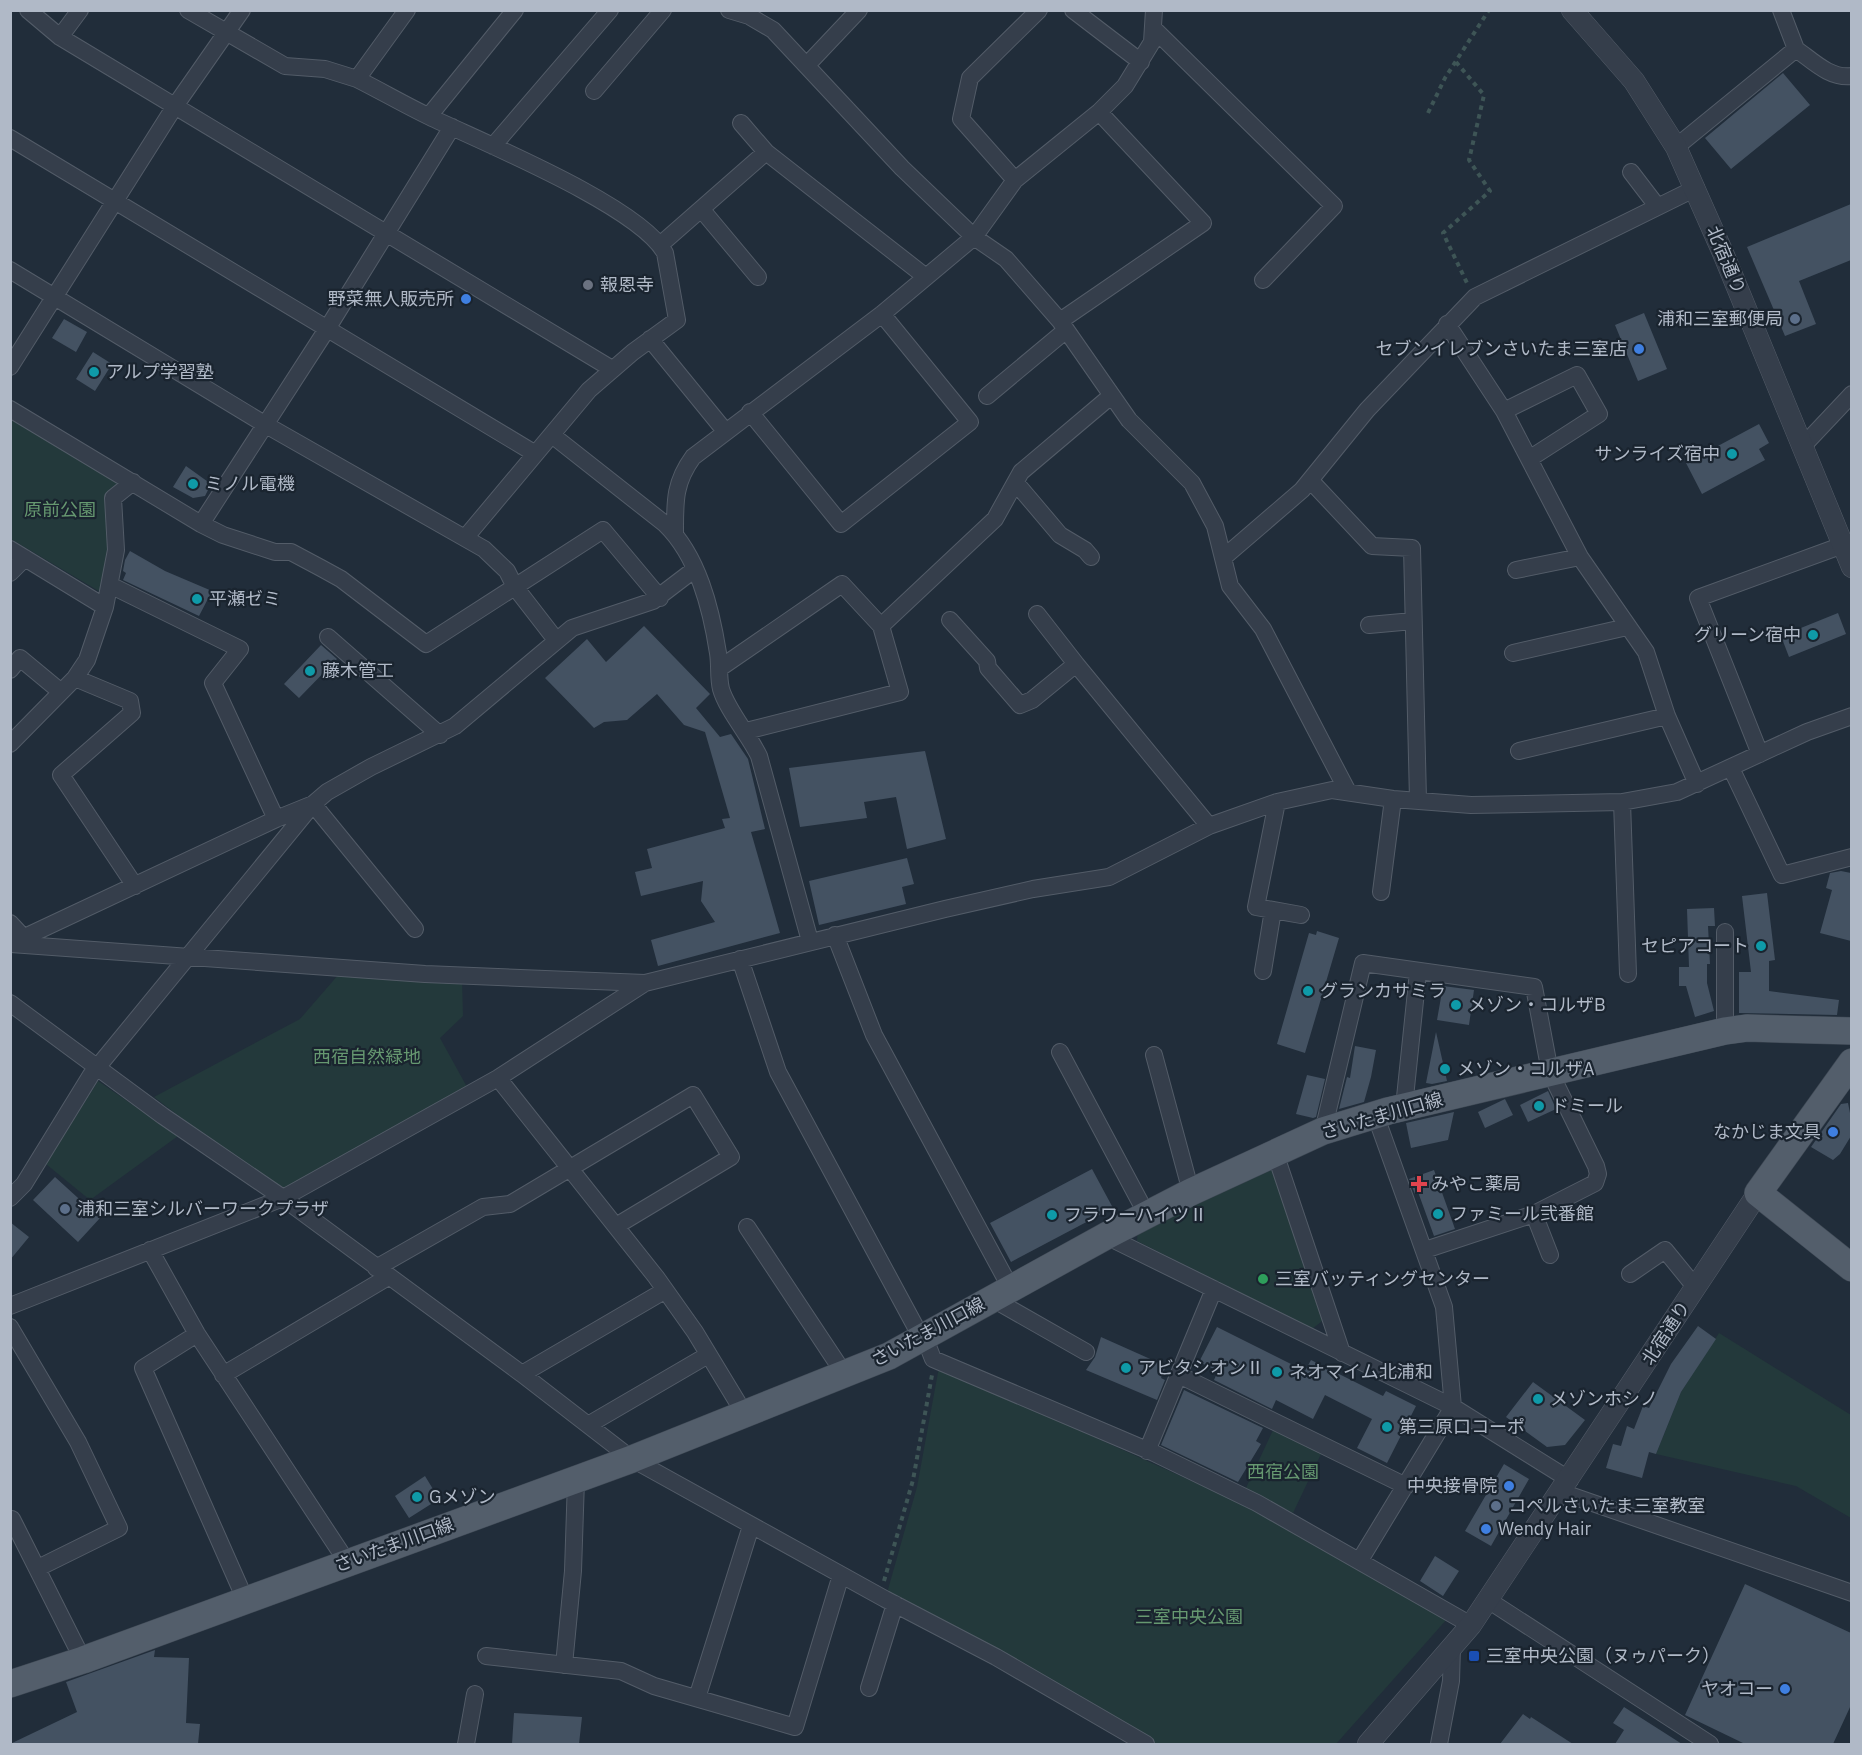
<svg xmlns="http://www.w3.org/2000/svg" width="1862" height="1755" viewBox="0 0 1862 1755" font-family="'IBM Plex Sans','Noto Sans JP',sans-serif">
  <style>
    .green { fill: #23393b }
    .building { fill: #445262 }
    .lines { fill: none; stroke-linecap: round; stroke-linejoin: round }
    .minor-casing { stroke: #535c68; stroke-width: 18 }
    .tertiary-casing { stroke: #535c68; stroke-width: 22 }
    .primary-casing { stroke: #3e4854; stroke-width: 28 }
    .path { stroke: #3e5556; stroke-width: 4; stroke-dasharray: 4.5 4.5; stroke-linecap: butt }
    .minor { stroke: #353e4b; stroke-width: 16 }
    .tertiary { stroke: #353e4b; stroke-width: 21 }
    .primary { stroke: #535e6b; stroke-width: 27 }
    .worship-dot { fill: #6b7280; stroke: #1a242f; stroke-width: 2 }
    .shop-dot { fill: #3f7fe0; stroke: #1a242f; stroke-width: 2 }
    .service-dot { fill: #5c6f8a; stroke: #1a242f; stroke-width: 2 }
    .culture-dot { fill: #0f9aa8; stroke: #1a242f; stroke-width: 2 }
    .health-dot { fill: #e0444e; stroke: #1a242f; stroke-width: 2 }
    .leisure-dot { fill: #2e9e5b; stroke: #1a242f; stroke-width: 2 }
    .transit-dot { fill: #1a4fb4; stroke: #1a242f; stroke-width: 2 }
    .labels { text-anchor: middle; stroke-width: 4.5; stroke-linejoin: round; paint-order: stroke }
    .street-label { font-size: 18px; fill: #b0b9c7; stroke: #1a242f }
    .poi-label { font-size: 18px; fill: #b0b9c7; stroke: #1a242f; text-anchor: start }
    .park-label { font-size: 18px; fill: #669870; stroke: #1a242f }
  </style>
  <rect width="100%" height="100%" fill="#212d3a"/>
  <path class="green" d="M11 419 125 482 102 593 11 539Z
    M339 974 462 979 463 1016 440 1038 467 1087 284 1190 274 1189 154 1097 300 1019Z
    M98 1081 178 1136 90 1200 46 1164Z
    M1266 1164 1275 1169 1326 1318 1312 1329 1137 1241 1138 1226Z
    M1719 1333 1851 1415V1518L1796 1486 1656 1454 1681 1392Z
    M939 1367 1247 1506 1447 1619 1336 1744H1157L952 1625 887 1593 917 1487Z
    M1274 1428 1321 1454 1293 1513 1245 1490Z"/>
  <path class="building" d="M1783 73 1810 105 1731 169 1705 138Z
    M1851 204V260L1799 281 1816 324 1785 336 1747 247Z
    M1644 313 1667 369 1638 381 1615 325Z
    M64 319 87 332 76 352 52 338Z
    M93 352 112 364 95 391 76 379Z
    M1759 424 1769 443 1759 449 1765 460 1702 494 1686 463Z
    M186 466 211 484 205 496 193 498 173 487Z
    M130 551 165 571 212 591 199 616 123 580 126 573 123 571 125 560Z
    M1838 613 1846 634 1789 657 1781 636Z
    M644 626 710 694 696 708 720 737 731 734 748 759 765 829 751 832 780 933 658 966 651 940 715 922 701 901 703 881 641 896 635 872 652 868 647 849 725 828 722 819 730 818 705 732 684 725 657 694 627 720 604 722 594 728 545 678 587 639 606 662Z
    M321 645 337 659 299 698 284 684Z
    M925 751 946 839 907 849 896 797 864 802 867 818 800 827 789 768Z
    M907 858 914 884 902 887 906 904 819 925 809 881Z
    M1841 871 1851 873V941L1820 933 1832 890 1826 888 1830 873Z
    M1767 893 1775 960 1769 961V991L1839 1000 1837 1015 1739 1013V972H1751L1742 896Z
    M1714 908 1715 926H1708L1710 964H1707V983L1714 1011 1695 1017 1686 986H1679V967H1689L1687 909Z
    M1317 931 1339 938 1305 1053 1277 1044 1309 933 1316 935Z
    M1443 986 1474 990 1469 1025 1437 1020Z
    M1436 1032 1447 1081 1432 1084 1426 1083Z
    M1355 1046 1376 1050 1371 1077 1364 1102 1339 1109 1347 1077 1350 1078Z
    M1307 1075 1325 1079 1316 1117 1313 1118 1296 1114Z
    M1548 1091 1556 1109 1528 1122 1520 1105Z
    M1505 1099 1513 1115 1485 1128 1478 1112Z
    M1848 1103 1851 1118V1136L1840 1154 1833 1160 1811 1147 1841 1104Z
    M1454 1112 1448 1140 1411 1148 1406 1123Z
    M1092 1169 1113 1208 1011 1262 990 1223Z
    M1434 1170 1455 1229 1434 1236 1418 1192 1415 1194 1409 1179Z
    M55 1177 100 1218 78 1242 33 1200Z
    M10 1222 29 1237 10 1260Z
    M1698 1326 1716 1339 1681 1392 1656 1454 1649 1452 1642 1478 1606 1468 1613 1444 1621 1446 1627 1426 1634 1429 1643 1406 1649 1408 1671 1364Z
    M1217 1327 1305 1371 1311 1360 1383 1396 1386 1391 1416 1406 1387 1463 1357 1448 1372 1419 1325 1395 1313 1419 1276 1400 1272 1409 1214 1380 1218 1371 1199 1362Z
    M1101 1337 1166 1366 1161 1378 1165 1380 1157 1400 1086 1370 1095 1357Z
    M1533 1382 1585 1420 1565 1445 1547 1447 1506 1417Z
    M1184 1390 1263 1428 1256 1441 1261 1444 1238 1482 1161 1445Z
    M1504 1464 1529 1479 1491 1546 1465 1531Z
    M425 1476 439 1499 409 1518 395 1496Z
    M1435 1556 1459 1571 1443 1596 1420 1581Z
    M1745 1584 1851 1633V1705L1833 1744H1745L1685 1715Z
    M155 1650 154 1657 189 1658 186 1723 200 1724 198 1744H10L77 1712 66 1682Z
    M1624 1707 1682 1744H1615L1624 1730 1613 1723Z
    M514 1713 582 1717 579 1744H512Z
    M1523 1714 1530 1719 1531 1717 1573 1744H1500Z"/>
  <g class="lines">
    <defs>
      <path id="minor" d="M28 10 60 37 612 369
        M188 10 285 66 325 69 357 79 407 10
        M729 10 749 16 773 30 902 168 974 237 1006 259 1060 321 1129 420 1192 483 1215 526 1230 586 1263 629 1348 792
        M1073 10 1141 62
        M1154 29 1334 206 1263 280
        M60 37 80 10
        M1796 49C1813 61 1830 79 1852 76
        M807 65 859 10
        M357 79C381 91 405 105 430 117 482 142 639 206 665 253L677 320 633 352 589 390 465 538
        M594 91 663 10
        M429 116 515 10
        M741 123 766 152 926 277
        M10 138 534 453
        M493 146 610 10
        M1676 147 1796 49 1781 10
        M1631 172 1657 206
        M1015 180 961 119 970 78 1039 10
        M702 210 758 277
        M660 245 766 152
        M10 270 266 425 484 549 507 571 515 587 556 640
        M1060 321 1203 223 1099 112
        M1447 324 1504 411 1580 557 1646 652 1667 716 1697 784
        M650 339 725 431
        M10 367 175 106 242 10
        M987 396 1065 331
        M10 409 201 524 223 535 275 552H291L321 568 341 579 426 644 603 530 660 598
        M1504 411 1577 375 1599 414 1529 459
        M750 412 841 524 970 422 882 314
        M552 435 665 524C698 556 711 608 718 653 720 665 718 677 721 689 727 710 749 735 759 756L810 941
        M1802 447 1852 394
        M1310 480 1372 546 1412 548 1418 800
        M1016 483 1060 535 1085 550 1091 557
        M201 524 327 329 452 127
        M675 533C675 502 674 483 693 457L882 314 974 237 1015 180 1099 112 1125 86 1152 42 1154 10
        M10 549 105 607
        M1223 558 1302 490 1367 410 1475 297 1696 188
        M1516 570 1580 557
        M10 573 25 558
        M110 585 240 649 213 683 276 819
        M1037 614 1076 664
        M950 620 987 661 988 668 1020 705 1032 700 1076 664 1209 826
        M1369 625 1413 621
        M881 626 995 519 1021 472 1111 396
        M328 637 440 735
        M1513 653 1627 627
        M720 668 842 584 881 626 900 692 746 731
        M10 670 20 658 61 692
        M75 678 130 701 132 713 61 775 135 886
        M10 744 75 678 87 660 105 607 116 550 113 498 133 482
        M1519 751 1667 716
        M1760 754 1698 598 1843 545
        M1731 768 1782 875 1852 857
        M1277 802 1256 907 1301 915
        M1622 802 1628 974
        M1381 892 1393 799
        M10 923 24 938
        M835 935 874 1035 1010 1287
        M10 944 276 819 313 804 327 792 371 767 455 726 572 628 653 601 695 569
        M11 944 425 974 645 983
        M740 959 778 1072 921 1337
        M1263 971 1273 910
        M10 1003 163 1116 283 1198 522 1374 632 1459 885 1599 996 1657 1146 1744
        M1725 1031V932
        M1060 1052 1147 1215
        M1154 1055 1191 1192
        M498 1078 656 1277 695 1332 744 1413
        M1404 1107 1418 972
        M1323 1131 1363 963 1534 987 1550 1072 1596 1166 1598 1174 1595 1183 1534 1214 1425 1250
        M1275 1153 1342 1353
        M10 1198 24 1184 91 1075 313 804 415 929
        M1534 1214 1550 1255
        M747 1227 845 1375
        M1106 1236 1453 1407 1570 1480
        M150 1250 197 1334 347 1562
        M376 1268 483 1207 510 1204 693 1095 731 1157 616 1226
        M1630 1274 1665 1250 1696 1288
        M991 1298 1086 1352
        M10 1306 283 1198 498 1078 645 983 945 909 1033 889 1109 877 1209 826 1277 802 1332 790 1393 799 1471 805 1622 802 1677 792 1807 732 1852 716
        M10 1327 78 1442 119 1528 38 1568
        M197 1334 143 1368 245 1599
        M924 1336 933 1359 1154 1453 1257 1503 1471 1625
        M522 1374 664 1291
        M223 1375 388 1277
        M1179 1375 1406 1486
        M588 1425 708 1355
        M1147 1451 1214 1289
        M1561 1492 1852 1593
        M12 1519 83 1660
        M1360 1560 1453 1407 1444 1307 1375 1114
        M1488 1600 1710 1744
        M486 1656 621 1671 654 1686 795 1727 841 1575
        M564 1665 573 1571 576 1480
        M869 1688 895 1604
        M697 1698 751 1526
        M466 1744 475 1694
        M1439 1744 1451 1681 1452 1647"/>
      <path id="tertiary" d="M1572 10 1634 81 1676 147 1723 253 1852 567
        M1368 1744 1471 1625 1758 1193"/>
      <path id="primary" d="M1852 1062 1758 1193 1852 1268
        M10 1684 83 1660 632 1459 889 1356 1106 1236 1191 1192 1323 1131 1388 1111 1725 1031 1747 1028 1852 1031"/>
    </defs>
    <use href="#minor" class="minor-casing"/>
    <use href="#tertiary" class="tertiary-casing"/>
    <use href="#primary" class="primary-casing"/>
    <path class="path" d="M1456 62 1484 95 1469 160 1490 191 1443 233 1467 283
      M1428 113 1445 78 1489 10
      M884 1581 913 1480 932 1375"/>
    <use href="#minor" class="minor"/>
    <use href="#tertiary" class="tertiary"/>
    <use href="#primary" class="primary"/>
  </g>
  <circle class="worship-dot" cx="588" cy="285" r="6"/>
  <g class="shop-dot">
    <circle cx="466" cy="299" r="6"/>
    <circle cx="1639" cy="349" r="6"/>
    <circle cx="1833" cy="1132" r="6"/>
    <circle cx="1509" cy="1486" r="6"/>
    <circle cx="1486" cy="1529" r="6"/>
    <circle cx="1785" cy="1689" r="6"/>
  </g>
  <g class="service-dot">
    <circle cx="1795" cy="319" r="6"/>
    <circle cx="65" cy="1209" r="6"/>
    <circle cx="1496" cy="1506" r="6"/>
  </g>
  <g class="culture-dot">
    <circle cx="94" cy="372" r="6"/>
    <circle cx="1732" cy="454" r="6"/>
    <circle cx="193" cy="484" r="6"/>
    <circle cx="197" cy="599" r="6"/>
    <circle cx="1813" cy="635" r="6"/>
    <circle cx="310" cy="671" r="6"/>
    <circle cx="1761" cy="946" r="6"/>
    <circle cx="1308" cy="991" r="6"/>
    <circle cx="1456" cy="1005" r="6"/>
    <circle cx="1445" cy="1069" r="6"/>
    <circle cx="1539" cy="1106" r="6"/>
    <circle cx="1438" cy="1214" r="6"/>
    <circle cx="1052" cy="1215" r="6"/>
    <circle cx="1126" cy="1368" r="6"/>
    <circle cx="1277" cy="1372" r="6"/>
    <circle cx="1538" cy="1399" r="6"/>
    <circle cx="1387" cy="1427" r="6"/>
    <circle cx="417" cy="1497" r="6"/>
  </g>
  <path class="health-dot" d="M1416 1175h6v6h6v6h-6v6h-6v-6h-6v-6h6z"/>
  <circle class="leisure-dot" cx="1263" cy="1279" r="6"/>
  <rect class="transit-dot" x="1468" y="1650" width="12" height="12" rx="3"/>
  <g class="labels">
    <g class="street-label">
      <text transform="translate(1726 260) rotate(67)" y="6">北宿通り</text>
      <text transform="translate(1382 1116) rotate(-16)" y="6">さいたま川口線</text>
      <text transform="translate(928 1332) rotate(-28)" y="6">さいたま川口線</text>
      <text transform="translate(1666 1333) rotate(-57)" y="6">北宿通り</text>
      <text transform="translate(394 1545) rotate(-20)" y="6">さいたま川口線</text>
    </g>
    <g class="poi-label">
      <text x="600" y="291">報恩寺</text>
      <text x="454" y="305" text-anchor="end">野菜無人販売所</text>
      <text x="1783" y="325" text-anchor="end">浦和三室郵便局</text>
      <text x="1627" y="355" text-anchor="end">セブンイレブンさいたま三室店</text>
      <text x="106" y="378">アルプ学習塾</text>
      <text x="1720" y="460" text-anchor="end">サンライズ宿中</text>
      <text x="205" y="490">ミノル電機</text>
      <text x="209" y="605">平瀬ゼミ</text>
      <text x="1801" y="641" text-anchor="end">グリーン宿中</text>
      <text x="322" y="677">藤木管工</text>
      <text x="1749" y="952" text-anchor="end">セピアコート</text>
      <text x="1320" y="997">グランカサミラ</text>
      <text x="1468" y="1011">メゾン・コルザB</text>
      <text x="1457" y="1075">メゾン・コルザA</text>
      <text x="1551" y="1112">ドミール</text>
      <text x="1821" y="1138" text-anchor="end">なかじま文具</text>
      <text x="1431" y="1190">みやこ薬局</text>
      <text x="77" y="1215">浦和三室シルバーワークプラザ</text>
      <text x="1450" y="1220">ファミール弐番館</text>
      <text x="1064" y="1221">フラワーハイツⅡ</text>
      <text x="1275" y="1285">三室バッティングセンター</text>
      <text x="1138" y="1374">アビタシオンⅡ</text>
      <text x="1289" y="1378">ネオマイム北浦和</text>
      <text x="1550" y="1405">メゾンホシノ</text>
      <text x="1399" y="1433">第三原口コーポ</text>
      <text x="1497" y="1492" text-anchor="end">中央接骨院</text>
      <text x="429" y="1503">Gメゾン</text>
      <text x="1508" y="1512">コペルさいたま三室教室</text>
      <text x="1498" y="1535">Wendy Hair</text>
      <text x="1486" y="1662">三室中央公園（ヌゥパーク）</text>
      <text x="1773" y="1695" text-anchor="end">ヤオコー</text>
    </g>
    <g class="park-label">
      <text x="60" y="516">原前公園</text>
      <text x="367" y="1063">西宿自然緑地</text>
      <text x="1283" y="1478">西宿公園</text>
      <text x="1189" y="1623">三室中央公園</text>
    </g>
  </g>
  <rect width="1862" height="1755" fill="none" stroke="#b0b9c7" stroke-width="24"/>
</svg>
